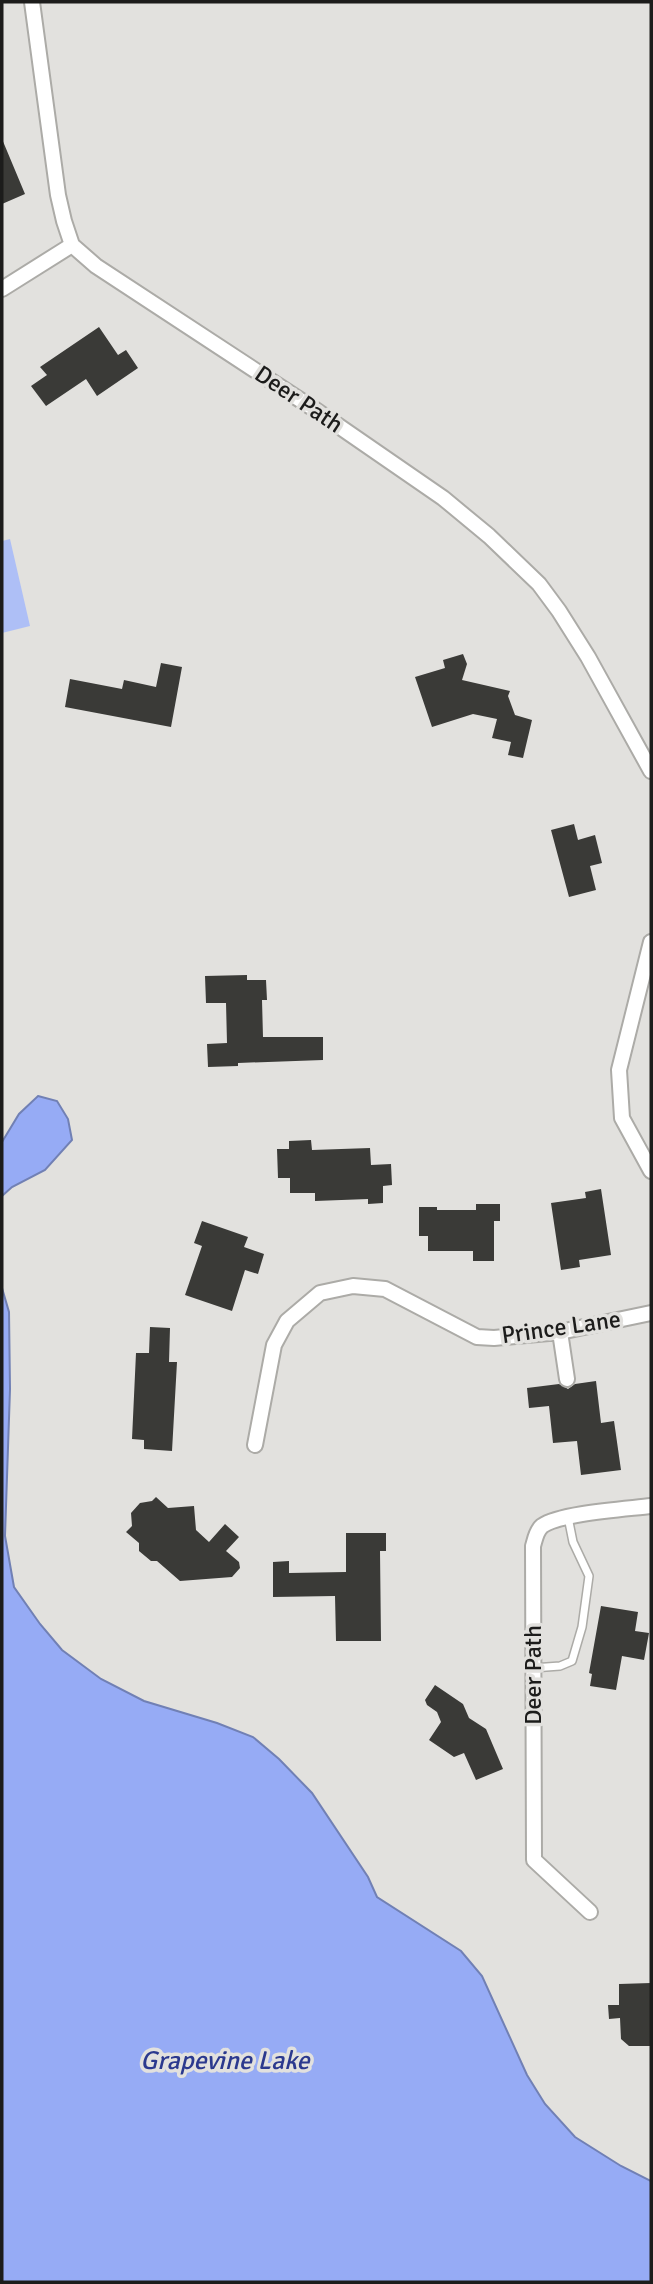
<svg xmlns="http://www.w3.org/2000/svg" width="653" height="2284" viewBox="0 0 653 2284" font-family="Signika,sans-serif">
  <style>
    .green { fill: #aebff6 }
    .water { fill: #96abf5; stroke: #7180b4; stroke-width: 2 }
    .building { fill: #3a3a37 }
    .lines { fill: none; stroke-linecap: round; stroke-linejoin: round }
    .lane-casing { stroke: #acaba7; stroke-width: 10 }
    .street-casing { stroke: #acaba7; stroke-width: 18 }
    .lane { stroke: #fff; stroke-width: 7 }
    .street { stroke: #fff; stroke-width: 14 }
    .labels { text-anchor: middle; stroke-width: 7; stroke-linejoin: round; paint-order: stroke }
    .street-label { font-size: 24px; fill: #1c1c1b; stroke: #e2e1de }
    .water-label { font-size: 26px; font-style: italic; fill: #2b398e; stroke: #e2e1de }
  </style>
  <rect width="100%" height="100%" fill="#e2e1de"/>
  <path class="green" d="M10 539 30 626 2 633V541Z"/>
  <path class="water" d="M38 1096 57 1101 68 1119 72 1140 45 1170 12 1187 2 1196V1142L19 1114Z
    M2 1288 9 1312 10 1389 5 1536 14 1587 40 1624 62 1650 101 1679 144 1701 217 1723 253 1737 279 1759 312 1793 368 1877 377 1897 461 1951 482 1976 527 2075 545 2104 575 2137 621 2166 651 2181V2282H2Z"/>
  <path class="building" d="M2 139 25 194 2 204Z
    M99 327 118 355 126 350 138 368 97 396 86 379 46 406 31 386 47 375 40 367Z
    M463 654 467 664 462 680 510 691 508 696 515 715 532 720 523 758 508 755 511 742 492 738 497 719 473 714 432 727 415 677 445 668 443 660Z
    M161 663 182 667 171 727 65 707 70 679 122 689 124 680 156 687Z
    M574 824 578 840 595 835 602 863 590 866 596 890 569 897 551 830Z
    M247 975V980H266L267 1000H262L263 1037H323V1060L238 1063V1066L208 1067 207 1044 227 1043 226 1003H206L205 976Z
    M311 1140 312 1150 370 1148 371 1165 391 1164 392 1185 383 1186V1203L368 1204V1199L315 1201V1193H290V1178H278L277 1149H289V1141Z
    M601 1189 611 1255 579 1260 580 1267 561 1270 551 1203 586 1198 585 1192Z
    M476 1204H500V1221H494V1261H473V1251H428V1236H419V1207H437V1210H476Z
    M202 1221 248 1237 244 1247 264 1254 258 1274 245 1270 232 1311 185 1295 202 1246 194 1243Z
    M150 1327 170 1328 169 1362H177L172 1451 144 1449V1440L132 1439 136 1353H149Z
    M596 1381 601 1423 614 1421 621 1470 581 1475 577 1441 553 1443 549 1406 529 1408 527 1388 559 1384 568 1389 575 1384Z
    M156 1497 168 1508 194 1506 196 1530 209 1542 225 1524 239 1537 226 1551 239 1562 240 1568 232 1577 180 1581 157 1561H151L139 1551V1543L126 1532 132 1526 131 1513 140 1503 152 1501Z
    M346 1533H386V1551H380L381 1641H336L335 1596 273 1597V1562L289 1561V1573L346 1572Z
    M601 1606 638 1612 635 1631 649 1633 644 1660 622 1656 616 1690 590 1686 592 1674 589 1673Z
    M435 1685 463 1704 469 1718 486 1729 503 1769 476 1780 464 1753 454 1757 429 1740 441 1722 437 1712 427 1705 425 1700Z
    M651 1983V2046H629L621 2039 620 2018 609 2019 608 2005H619V1984Z"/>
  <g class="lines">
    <defs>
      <path id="lane" d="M533 1668 560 1666 572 1661 582 1627 589 1576 573 1542 568 1517"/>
      <path id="street" d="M32 2 58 195 64 221 72 245 96 266 314 409 443 498 489 536 539 584 559 611 588 657 651 771
        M2 289 72 245
        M651 942 619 1070 622 1118 651 1171
        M560 1332 567 1379
        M255 1445 274 1345 287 1321 320 1293 353 1286 385 1289 477 1337 494 1338 560 1332 651 1313
        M590 1912 534 1860 533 1546C535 1540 536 1531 542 1526 560 1513 627 1509 651 1506"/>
    </defs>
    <use href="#lane" class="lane-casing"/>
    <use href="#street" class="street-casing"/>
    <use href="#lane" class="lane"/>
    <use href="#street" class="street"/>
  </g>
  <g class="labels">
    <g class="street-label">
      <text transform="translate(299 399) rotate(34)" y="8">Deer Path</text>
      <text transform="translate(561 1327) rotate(-8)" y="8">Prince Lane</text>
      <text transform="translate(533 1675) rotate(-90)" y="8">Deer Path</text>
    </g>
    <g class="water-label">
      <text x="225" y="2069">Grapevine Lake</text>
    </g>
  </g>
  <rect width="653" height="2284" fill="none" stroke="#1c1c1b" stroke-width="7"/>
</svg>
